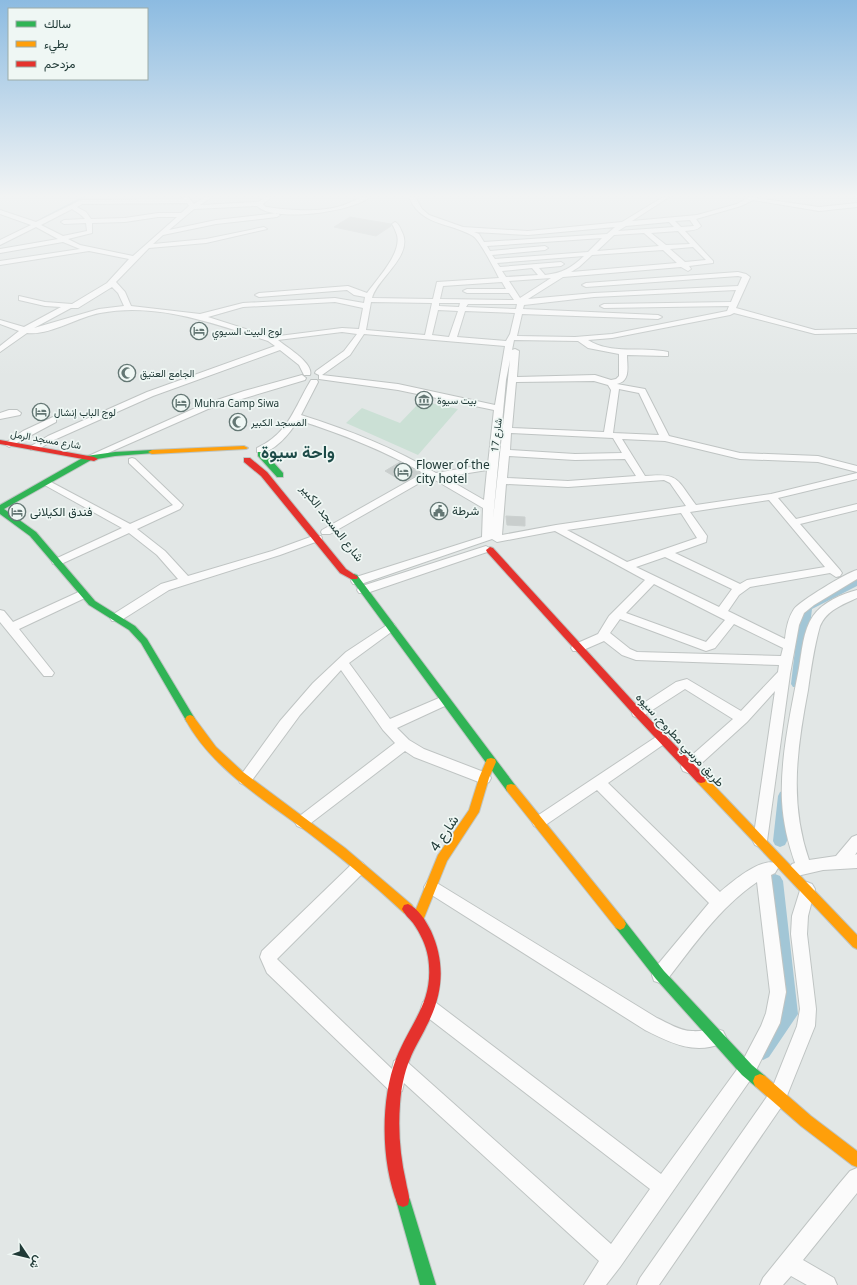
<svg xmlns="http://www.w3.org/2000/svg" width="857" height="1285" viewBox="0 0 857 1285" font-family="'Noto Sans',Vazirmatn,sans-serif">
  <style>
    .green { fill: #cbe0d5 }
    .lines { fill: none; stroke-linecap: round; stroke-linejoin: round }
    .stream { stroke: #a2c6d6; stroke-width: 2 }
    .canal { fill: #a2c6d6; fill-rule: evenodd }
    .building { fill: #c9cecd; stroke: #cbd0cf }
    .street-casing { stroke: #bfc4c3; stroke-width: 2 }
    .fast-casing { stroke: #bec5c3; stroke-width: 2 }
    .slow-casing { stroke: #bec5c3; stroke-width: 2 }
    .jam-casing { stroke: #bec5c3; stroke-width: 2 }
    .street { fill: #fbfbfb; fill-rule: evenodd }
    .fast { fill: #30b455; fill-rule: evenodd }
    .slow { fill: #ff9f0a; fill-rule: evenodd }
    .jam { fill: #e5322d; fill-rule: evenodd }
    .labels { text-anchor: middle; stroke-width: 3.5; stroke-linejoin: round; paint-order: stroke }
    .far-poi-label { font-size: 10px; fill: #203a37; stroke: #eff7f4; text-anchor: start }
    .far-street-label { font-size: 10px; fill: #203a37; stroke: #eff7f4 }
    .poi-label { font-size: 12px; fill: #203a37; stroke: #eff7f4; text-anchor: start }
    .street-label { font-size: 12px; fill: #203a37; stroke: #eff7f4 }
    .near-street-label { font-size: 14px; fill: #203a37; stroke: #eff7f4 }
    .far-town-label { font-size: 17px; font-weight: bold; fill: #1d4b48; stroke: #eff7f4 }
  </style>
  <rect width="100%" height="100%" fill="#e2e7e6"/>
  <path class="green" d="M421 401 458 409 418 455 346 423 362 408 400 423Z"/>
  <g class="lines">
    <path class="stream" d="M42 219 84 197"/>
    <path class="canal" d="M857 577V586L812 609 803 684 801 687H793L791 684 800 607 802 604Z
      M785 790 790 792 792 796 787 841 785 845 780 847 775 845 773 841 778 796 780 792Z
      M775 874 780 876 783 881 798 1014 769 1057 763 1060 757 1057 754 1051 780 1012 767 881 770 876Z"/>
  </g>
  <path class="building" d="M350 217 391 224V226L376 236 334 227Z
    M400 462 410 468 420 473 404 482 385 471Z
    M506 516 525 517V526L507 525Z"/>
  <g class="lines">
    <defs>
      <path id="street" d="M182 197H188L194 204 205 197H212L200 205 258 202 266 197H272L263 204 266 207C288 210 319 213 341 206 351 203 359 196 370 197 352 212 274 223 257 206L194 209 169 230 216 220 277 213 280 215 277 217 216 224 163 235 153 244 206 239 264 227 267 229 206 243 149 248 116 282 125 292 131 306 200 314 243 303 335 298 364 303 365 297 354 295 347 290 259 297 255 295 259 293 348 286 367 293C377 279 402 253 397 235 396 232 394 227 392 224L395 222C399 224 400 228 402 232 414 256 377 278 372 298L433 299 437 282 499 278C495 270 479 239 473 236 449 222 421 226 409 197H415L422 209 429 215 463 227 528 231 622 222 663 197H669L632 221 697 215 737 204 749 197 819 207 857 203V207L819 211 753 200 741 206 696 219 701 226C697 231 691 230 685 231L713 261V263L689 266 691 269 688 271 681 267 563 277 528 299 594 293 738 286 742 277 738 276 586 287 582 285 586 283 738 272 746 274 750 277 736 308 815 330 857 329V333L815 334 734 313 730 315 612 338 588 340C611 355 642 346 668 352V356H665L627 355C627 366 631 381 617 384L645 389 669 436 740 453 818 456 857 466V472L818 462 740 459 665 441 622 439 645 476C680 473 676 479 696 505L771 494 857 473V479L778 498 796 519 857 504V510L800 524 840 570 842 573 840 576 836 577 830 573 750 587 739 595 728 611 785 639C786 629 788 618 794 609 800 601 846 573 857 570V579L814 605 804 613 799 625 790 674 767 841 765 845 760 847 755 845 753 841 775 691 747 722 693 771 688 773 683 771 681 767 683 763 733 719 685 689 643 716 638 718 633 716 632 713 633 710 676 682 687 679 741 711 778 672 779 665 636 660 622 655 604 641 581 651H573L571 648 573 645 598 634 609 616 645 580 555 531 497 542 492 539 361 584H353L351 581 353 578 482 537 483 508 430 477 330 534H322L321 532 322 530 423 473C383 450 342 434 298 420 291 432 272 456 257 452V448C289 433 294 408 311 380H317L318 382 301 415C349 430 394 448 436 473L488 464 494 410 398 390 319 379V375L315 373 316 371 344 351 357 334 342 332 278 340C286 347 314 363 310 375H304L299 365 280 350 153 396 54 440 37 450H31V446L48 436 147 392 275 346 268 341C215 324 158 302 100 313 78 317 49 336 27 333L0 352V346L19 331 0 324V320L24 327 61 307 45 306 19 300V296L45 302 72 304 107 283 129 259 89 251 0 265V261L80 249 63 242 0 253V249L58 239 36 227 0 245V240L31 225 0 214V210L36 222 81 200 184 199ZM187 203 189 206 181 213H158L125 218 91 219 86 212 77 207 82 204ZM72 209 81 215 85 219 64 220 61 222 64 224 86 223 87 231 63 236 41 225ZM158 217H177L133 256 80 245 68 239 92 233V223L125 222ZM690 220 694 226 681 227 675 221ZM669 222 674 227 618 231 626 226ZM615 227 607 234 484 242 479 234 474 232 528 235ZM678 231 690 244 666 245 651 233ZM644 233 659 246 597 251 614 235ZM602 238 588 252 495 259 492 255 545 250 548 248 545 246 490 251 487 246ZM693 247 706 260 685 262 670 249ZM663 250 677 263 571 272 579 267 592 255ZM584 256C571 268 563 273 545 275L539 268 561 266 564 264 561 262 500 267 497 263ZM532 268 538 275 506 277 502 271ZM551 278 520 298 509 281ZM502 282 506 289H467L463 291 467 293H509L514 300 440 299 443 286ZM112 287 118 293 124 306 99 309 34 328 71 308H78ZM736 290 731 302 604 304 600 306 604 308 729 306 727 311 612 334 575 337 517 336 522 314 658 319 662 317 658 315 523 309 524 305 594 297ZM335 302 363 308 359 329 342 328 271 337 208 317 243 307ZM371 302 432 303 425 335 366 330ZM439 303H460L459 307 439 306ZM468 304H517L516 309 466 307ZM438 310 458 311 449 337 432 335ZM465 311 515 313 510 334 506 341 457 337ZM364 334 505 346 495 405 398 384 322 375 350 355ZM514 340 578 341 588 348 619 354V376L616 379 611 380 595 375 517 377 519 351 515 349 512 350ZM510 360 493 519 506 380ZM594 381 608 385 611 390 604 432 512 428 516 382ZM619 389 639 393 659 435 613 433ZM511 433 613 438 622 453 575 454 510 450ZM509 456 575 460 625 459 636 476 568 481 507 478ZM487 470 484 500 444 477ZM664 480 670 483 686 506 556 525 502 535 506 484 568 487ZM769 500 825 567 747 580 740 584 675 553 706 542 707 536 690 512ZM681 513 697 538 627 562 567 530ZM665 557 732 589 719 607 636 567ZM654 584 725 620 706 642 626 613ZM620 619 706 651 715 648 734 624 783 648 781 656 637 652 630 649 610 633Z
        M302 375 306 378 305 380 208 409 92 460H86L84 458 202 405 244 391Z
        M9 410H17L21 413 20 415 0 419V413Z
        M53 417 56 418V422L9 447 4 444 23 431Z
        M132 458 135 459 183 505 180 509 137 529 165 551 188 576 272 551 313 536H321L322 538 321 540 280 555 169 590 120 621H112L110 618 112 615 161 584 178 579 157 555 129 533 61 564H53L52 562 53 560 122 528 41 483 46 480 49 481 130 524 173 505 129 463V459Z
        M486 546 491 549 490 551 367 593H359L357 590 359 587Z
        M83 590 89 594 87 597 19 629 54 673 52 676H44L0 622V610L4 611 13 622Z
        M857 590V598C842 605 827 610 820 626 814 647 811 669 808 690 797 748 789 802 809 860L836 856 852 837 857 835V852L855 855 857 854V868L823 870 797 876 792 874 789 869 792 864 795 863C788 843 783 822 782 801 780 757 791 711 799 668 802 651 803 631 813 616 823 602 842 594 857 590Z
        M390 623 394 624 396 627 394 630 349 663 390 719 439 698 444 696 449 698 450 701 449 704 397 728 409 740 424 749 489 774 491 778 489 782 484 784 414 757 405 751 307 826 302 828 297 826 295 822 297 818 395 743 383 730 341 670 300 715 250 783 245 785 240 783 238 779 280 721 313 683 346 652Z
        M662 733 667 734 669 738 667 742 608 783 720 892C732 882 760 858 775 863L778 868 775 873 771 875 786 992 780 1023 753 1076 620 1267 606 1285H584L599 1261 404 1083 402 1091 396 1094 390 1091 267 973 260 957 262 951 353 863 358 861 363 863 366 868 363 873 277 959 279 961 392 1069 394 1061 400 1058 406 1061 611 1244 650 1189 423 1014 421 1008 423 1002 429 1000 435 1002 661 1174 741 1064 761 1026 766 1013 770 992 757 882C719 908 694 945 666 981L660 983 654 981 652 975 654 969 709 903 597 790 544 826 539 828 534 826 532 822 534 818Z
        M432 880 657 1018C668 1023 680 1031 692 1031 703 1032 713 1027 723 1031L726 1037 723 1043C694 1055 671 1043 645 1030L427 892 424 887 427 882Z
        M807 882 812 884 815 889 808 916 807 934 816 1009 815 1026 784 1103 659 1285H637L640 1278 771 1091 797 1026 800 1009 791 934 792 916 802 884Z
        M857 1168V1193L803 1260 834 1278 837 1285H807L791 1276 783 1285H760L763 1278 839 1184 850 1171Z"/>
      <path id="fast" d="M152 450 156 452 154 453 115 456 91 460 4 509 36 532 95 601 135 626 147 639 195 719 193 722H187L141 643 129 630 89 605 30 536 0 514V505L86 456 115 452Z
        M258 452H264L283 473V477H277L258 456Z
        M354 574 357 575 515 785 516 788 515 791 511 792 507 791 351 579 350 577Z
        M620 918 624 920 664 971 752 1065 765 1076 767 1081 765 1086 760 1088 755 1086 742 1075 656 979 616 928 614 924 616 920Z
        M403 1193 408 1195 410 1200 436 1285H420L396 1200 398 1195Z"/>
      <path id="slow" d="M244 446 248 448 246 449 152 454 148 452 152 450Z
        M190 715 193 716 216 747 243 772 345 848 412 905 414 909 412 913 408 914 404 913C374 885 343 859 310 834 265 800 213 770 185 719L187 716Z
        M491 758 495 759 496 762 489 778 479 812 447 861 422 923 418 924 414 923 412 919 438 855 469 810 479 778 487 759Z
        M701 775 705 776 857 935V949L853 947 697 782 696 779 697 776Z
        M511 784 515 785 624 920 626 924 624 928 620 930 616 928 507 791 506 788 507 785Z
        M760 1074 765 1076 811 1116 857 1151V1167L852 1165 801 1126 755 1086 753 1081 755 1076Z"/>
      <path id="jam" d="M0 440 94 457 98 459 94 461 0 444Z
        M244 458H250L267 472 346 569 358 577 357 579H351L340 573 261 476 244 462Z
        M490 547 493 548 641 710 705 776 706 779 705 782 701 783 697 782 635 716 487 552 486 550Z
        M408 904C418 908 426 921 431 931 446 964 443 995 426 1027 421 1038 414 1048 410 1059 404 1073 401 1089 400 1104 398 1130 400 1156 406 1182 407 1190 411 1197 408 1205L403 1207 398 1205C381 1164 380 1101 396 1059 411 1021 435 1001 428 957 426 945 420 933 413 923 409 918 405 915 402 909L404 905Z"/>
    </defs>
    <use href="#street" class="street-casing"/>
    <use href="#fast" class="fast-casing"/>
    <use href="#slow" class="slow-casing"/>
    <use href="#jam" class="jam-casing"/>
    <use href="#street" class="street"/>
    <use href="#fast" class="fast"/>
    <use href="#slow" class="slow"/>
    <use href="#jam" class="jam"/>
  </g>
  <linearGradient id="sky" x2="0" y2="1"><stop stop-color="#8cbbe1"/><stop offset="0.52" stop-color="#f2f4f4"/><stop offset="1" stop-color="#f2f4f4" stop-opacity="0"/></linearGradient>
  <rect width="857" height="377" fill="url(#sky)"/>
  <defs>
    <symbol id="hotel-ring" viewBox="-11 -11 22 22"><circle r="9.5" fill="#eff7f4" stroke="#647774" stroke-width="1.5"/><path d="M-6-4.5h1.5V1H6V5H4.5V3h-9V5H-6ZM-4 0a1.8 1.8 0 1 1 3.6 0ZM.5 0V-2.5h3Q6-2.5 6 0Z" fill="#647774"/></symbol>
    <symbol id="mosque-ring" viewBox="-11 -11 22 22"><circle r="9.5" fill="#eff7f4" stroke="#647774" stroke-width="1.5"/><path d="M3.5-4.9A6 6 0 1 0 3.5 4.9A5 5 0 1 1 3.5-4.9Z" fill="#647774"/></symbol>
    <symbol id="museum-ring" viewBox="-11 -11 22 22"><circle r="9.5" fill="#eff7f4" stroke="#647774" stroke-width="1.5"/><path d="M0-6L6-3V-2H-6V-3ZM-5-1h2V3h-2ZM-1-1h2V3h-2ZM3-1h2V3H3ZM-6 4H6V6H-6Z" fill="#647774"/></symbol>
    <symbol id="civic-ring" viewBox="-11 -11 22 22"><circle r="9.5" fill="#eff7f4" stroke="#647774" stroke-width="1.5"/><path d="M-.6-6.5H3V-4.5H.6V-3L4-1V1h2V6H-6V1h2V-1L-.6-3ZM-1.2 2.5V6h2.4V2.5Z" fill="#647774"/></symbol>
  </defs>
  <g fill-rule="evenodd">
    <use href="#hotel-ring" x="189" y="321" width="20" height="20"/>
    <use href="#mosque-ring" x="117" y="363" width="20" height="20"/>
    <use href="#museum-ring" x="414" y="390" width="20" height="20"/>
    <use href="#hotel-ring" x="171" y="393" width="20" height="20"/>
    <use href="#hotel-ring" x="31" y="402" width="20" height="20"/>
    <use href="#mosque-ring" x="228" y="412" width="20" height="20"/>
    <use href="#hotel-ring" x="393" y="462" width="20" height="20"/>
    <use href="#civic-ring" x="429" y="501" width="20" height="20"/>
    <use href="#hotel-ring" x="7" y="502" width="20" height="20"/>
  </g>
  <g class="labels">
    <g class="far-poi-label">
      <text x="212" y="335">لوج البيت السيوي</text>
      <text x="140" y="377">الجامع العتيق</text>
      <text x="437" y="404">بيت سيوة</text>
      <text x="194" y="407">Muhra Camp Siwa</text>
      <text x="54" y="416">لوج الباب إنشال</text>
      <text x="251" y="426">المسجد الكبير</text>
    </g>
    <g class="far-street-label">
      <text transform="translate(496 435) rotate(-83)" y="4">شارع 17</text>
      <text transform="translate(46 439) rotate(10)" y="4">شارع مسجد الرمل</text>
    </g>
    <g class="poi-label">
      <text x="416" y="469">Flower of the<tspan x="416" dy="14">city hotel</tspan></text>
      <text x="452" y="515">شرطة</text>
      <text x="30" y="516">فندق الكيلانى</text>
    </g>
    <g class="street-label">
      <text transform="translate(332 523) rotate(52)" y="4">شارع المسجد الكبير</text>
      <text transform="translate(680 740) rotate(47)" y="4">طريق مرسي مطروح, سيوه</text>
    </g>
    <g class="near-street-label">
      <text transform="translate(444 833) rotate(-56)" y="5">شارع 4</text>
    </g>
    <g class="far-town-label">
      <text x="298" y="458">واحة سيوة</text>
    </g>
  </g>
  <rect x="8" y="8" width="140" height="72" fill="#eff7f4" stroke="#9caba8"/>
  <rect x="16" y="21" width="20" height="6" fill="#30b455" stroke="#9caba8"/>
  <text x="44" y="28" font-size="12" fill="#203a37">سالك</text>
  <rect x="16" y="41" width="20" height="6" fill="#ff9f0a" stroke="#9caba8"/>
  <text x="44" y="48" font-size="12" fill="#203a37">بطيء</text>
  <rect x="16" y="61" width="20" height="6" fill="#e5322d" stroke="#9caba8"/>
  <text x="44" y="68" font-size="12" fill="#203a37">مزدحم</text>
  <g transform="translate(28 1257) rotate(125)" stroke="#eff7f4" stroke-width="3" paint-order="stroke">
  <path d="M0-3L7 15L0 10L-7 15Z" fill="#203a37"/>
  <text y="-6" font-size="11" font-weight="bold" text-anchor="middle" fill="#203a37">ش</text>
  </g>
</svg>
